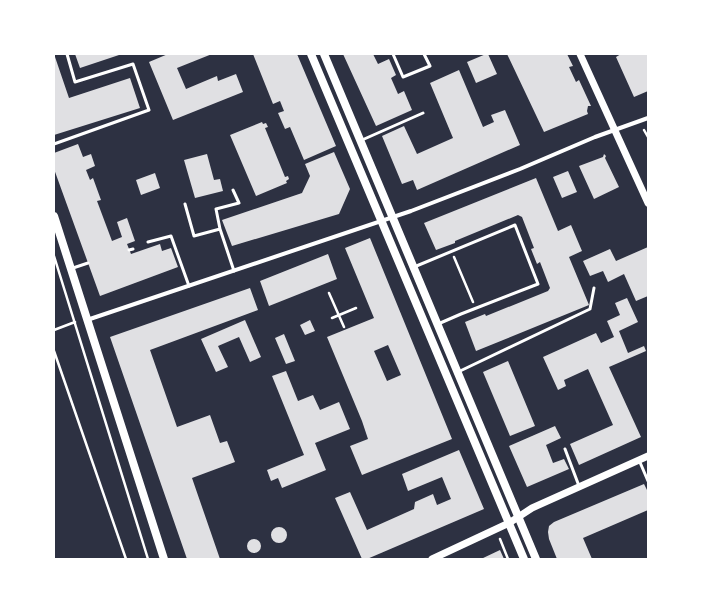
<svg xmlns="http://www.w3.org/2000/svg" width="702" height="613" viewBox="0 0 702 613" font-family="'Nunito Sans',sans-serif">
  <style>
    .building { fill: #e0e0e3; fill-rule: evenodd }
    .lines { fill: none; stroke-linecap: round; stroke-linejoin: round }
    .path { stroke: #fff; stroke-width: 2.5 }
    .service { stroke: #fff; stroke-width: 3 }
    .minor { stroke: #fff; stroke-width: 4 }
    .tertiary { stroke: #fff; stroke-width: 7 }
    .secondary { stroke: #fff; stroke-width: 8 }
  </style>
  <rect width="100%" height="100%" fill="#2d3142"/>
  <path class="building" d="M54 54 69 98 130 78 140 108 54 135Z
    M75 54H122L80 68Z
    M168 54H212L177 68 186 89 217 76 218 81 236 74 243 92 173 120 149 62Z
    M253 54H297L336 146 304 160 290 127 285 129 278 113 284 111 280 101 273 104Z
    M343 54H373L378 64 389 59 396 75 391 78 398 94 404 91 412 110 376 126Z
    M486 54H488L497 74 476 83 467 62Z
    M507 54H567L573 66 569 67 576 82 579 80 591 106H588L587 111 588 114 544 132Z
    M621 54H648V91L634 97 616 57Z
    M459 70 483 127 494 122 491 115 505 110 520 145 417 190 413 180 402 184 382 136 404 126 417 154 453 138 430 83Z
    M262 122 263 124 266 123 268 127 265 128 285 177 288 176 289 179 286 181 287 183 256 196 230 135Z
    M78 144 83 157 91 154 95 166 86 170 90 180 93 178 101 200 97 201 112 241 122 237 117 222 127 218 135 241 127 244 131 254 160 244 162 251 171 248 178 267 100 296 54 169V153Z
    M334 152 350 189 339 214 232 246 222 220 302 193 310 176 305 164Z
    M207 154 214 180 220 179 223 191 195 198 184 160Z
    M604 154 606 156 605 158 619 187 594 199 579 166 603 157Z
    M568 171 577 192 562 198 553 177Z
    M155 173 160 188 141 195 136 180Z
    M536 178 558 231 571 225 582 251 569 257 589 305 476 351 465 322 485 314 486 316 548 291 550 288 540 262 537 264 531 249 534 248 522 217 518 215 455 241V243L436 250 424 223Z
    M370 238 452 439 362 475 350 446 368 439 362 421 327 337 374 318 345 248ZM388 345 401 375 387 381 374 351Z
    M648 247V296L636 301 624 274 608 282 603 271 590 276 583 261 610 249 616 261Z
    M328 254 337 279 269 306 260 281Z
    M250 288 258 310 150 350 177 427 210 415 220 443 227 441 235 462 192 478 220 559H187L110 337Z
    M627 298 638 322 619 331 628 353 644 346 646 351 609 367 641 437 579 465 570 444 613 425 588 369 564 380 566 386 558 390 543 357 596 333 601 343 614 337 607 321 620 315 615 303Z
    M245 320 261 357 250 362 239 337 218 346 228 367 216 372 201 339Z
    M310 320 315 331 305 335 300 325Z
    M284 334 295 361 286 364 275 338Z
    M508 361 535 426 510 436 483 372Z
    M286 371 298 401 313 395 320 410 339 402 350 429 315 443 326 470 282 488 278 478 271 481 267 470 304 455 272 376Z
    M555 426 561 438 546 445 553 463 564 459 569 469 527 487 509 446Z
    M459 450 484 509 367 559H362L335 498 350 492 367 530 414 509 415 502 433 494 437 505 451 499 442 477 408 491 402 474Z
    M644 484 648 492V510L583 538 592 559H557L549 539 548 532 549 526 554 522Z
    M271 535a8 8 0 1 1 16 0a8 8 0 1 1-16 0Z
    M247 546a7 7 0 1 1 14 0a7 7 0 1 1-14 0Z
    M500 550 504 559H481Z"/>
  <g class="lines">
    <path class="path" d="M644 130 648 137
      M54 256 148 559
      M454 257 473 302
      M329 293 344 327
      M332 318 356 308
      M54 330 75 322
      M54 351 126 559
      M500 539 508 559"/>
    <path class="service" d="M393 54 403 77 430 66 424 54
      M362 140 423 113
      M54 144 149 110 133 64 75 82 67 54
      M233 190 239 203 216 209 220 229 234 271
      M185 204 194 236 220 229
      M148 242 171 236 189 286
      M129 250 133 249
      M414 267 515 225 538 284 461 314 438 324
      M73 268 88 263
      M458 372 590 309 594 288
      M565 449 579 486
      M639 460 648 481"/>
    <path class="minor" d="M87 320 411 211 520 169 595 137 648 118"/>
    <path class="tertiary" d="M580 54 648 203
      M432 559 509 523 532 508 648 456"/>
    <path class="secondary" d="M311 54 524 559
      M324 54 536 559
      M54 216 164 559"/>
  </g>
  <rect width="702" height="613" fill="none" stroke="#ffffff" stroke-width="110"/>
</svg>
